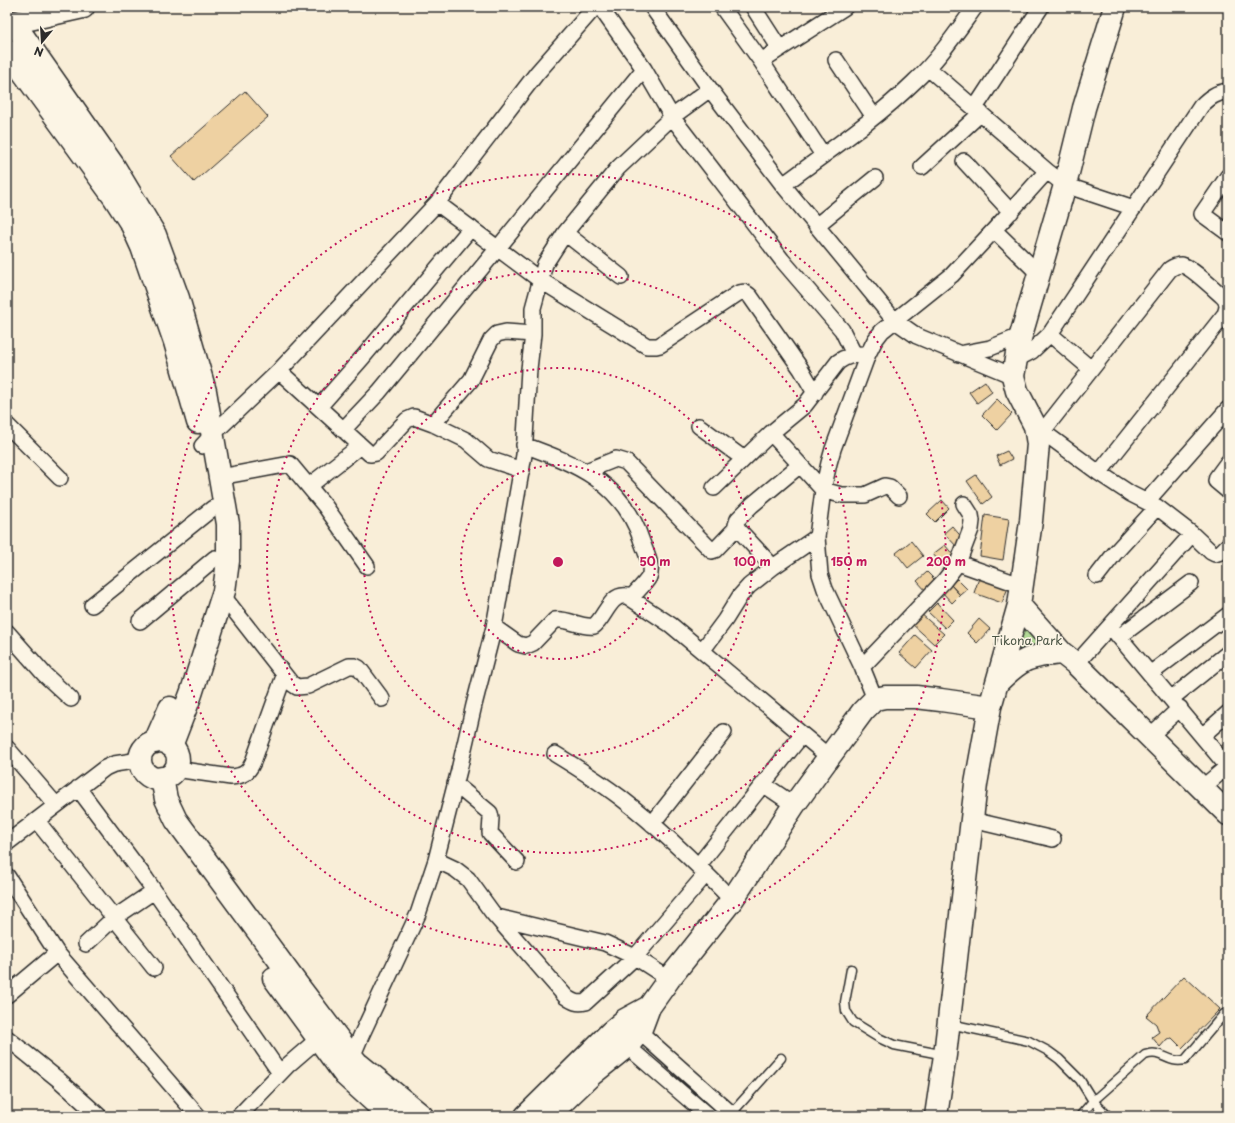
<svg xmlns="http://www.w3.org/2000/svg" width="1235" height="1123" viewBox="0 0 1235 1123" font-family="'Playpen Sans',sans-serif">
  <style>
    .green { fill: #b1d995; stroke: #6e8260 }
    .building { fill: #eed1a2; stroke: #2b2b2b }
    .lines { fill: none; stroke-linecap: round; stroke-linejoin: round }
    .lane-casing { stroke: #2b2b2b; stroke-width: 11 }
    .street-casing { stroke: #2b2b2b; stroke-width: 18 }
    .secondary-casing { stroke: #2b2b2b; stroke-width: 25 }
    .lane { stroke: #fcf5e5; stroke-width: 8 }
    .street { stroke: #fcf5e5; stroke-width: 15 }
    .secondary { stroke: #fcf5e5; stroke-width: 22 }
    .ring { fill: none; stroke: #c2185b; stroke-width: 2; stroke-dasharray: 2 4 }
    .labels { text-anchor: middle; stroke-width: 3; stroke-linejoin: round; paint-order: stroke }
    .park-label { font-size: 12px; fill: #4c5646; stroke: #fcf5e5 }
    .centre { fill: #c2185b; stroke: #fcf5e5; stroke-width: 2 }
    .ring-label { font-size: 12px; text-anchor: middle; font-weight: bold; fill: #c2185b; stroke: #fcf5e5; stroke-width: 3; stroke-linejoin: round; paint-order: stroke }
  </style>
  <rect width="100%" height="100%" fill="#f9eed8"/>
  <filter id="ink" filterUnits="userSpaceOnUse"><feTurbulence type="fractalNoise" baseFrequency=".025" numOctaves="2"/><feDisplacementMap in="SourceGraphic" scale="8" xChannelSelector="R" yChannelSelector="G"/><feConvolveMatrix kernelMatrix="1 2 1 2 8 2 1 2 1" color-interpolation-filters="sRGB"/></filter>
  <g filter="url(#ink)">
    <path class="green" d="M1018 609 1056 651 1007 669Z"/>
    <path class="building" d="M245 91 268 117 194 182 171 156Z
      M985 381 992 392 977 403 969 392Z
      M997 399 1012 414 997 430 982 415Z
      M1007 451 1012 459 1000 465 996 456Z
      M976 475 992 497 983 504 967 481Z
      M942 500 949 508 935 522 927 514Z
      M985 515 1009 519 1003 560 980 556Z
      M952 526 965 541 958 548 944 533Z
      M911 541 923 556 908 568 896 553Z
      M945 545 953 555 941 564 933 554Z
      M927 572 937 582 927 592 917 581Z
      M980 575 1009 585 1002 603 974 593Z
      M957 579 967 589 960 595 951 585Z
      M951 585 960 595 952 603 942 592Z
      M937 603 953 620 945 628 928 612Z
      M920 613 944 634 934 644 911 623Z
      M979 619 990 629 977 643 967 633Z
      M915 635 932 650 916 668 899 653Z
      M1228 741V757L1216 750Z
      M1184 976 1220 1009 1182 1048 1172 1038 1167 1039 1160 1047 1152 1037 1159 1032 1156 1024 1146 1016Z"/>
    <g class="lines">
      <defs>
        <path id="lane" d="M851 969 845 1002 846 1011 853 1022 879 1038 894 1045 945 1055
          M950 1024 1029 1041 1048 1051 1059 1059 1080 1080 1093 1101 1108 1116
          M731 1114 781 1058
          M1080 1116 1093 1101 1145 1055C1163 1049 1166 1064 1185 1060L1224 1014"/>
        <path id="street" d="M600 7 644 69 672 117 782 260 842 330 854 354
          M652 7 710 89 783 185 894 320 917 336 1013 376
          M722 7 761 61 823 155
          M753 7 780 49
          M836 60 874 117
          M761 61 845 7
          M928 68 1047 171 1065 185 1134 208
          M975 108 1041 7
          M964 161 1011 212
          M922 167 981 113
          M1228 176 1202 214 1228 233
          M783 185C827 152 874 121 914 82 938 60 956 33 975 7
          M437 203 540 280 647 346H656L660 345 737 294C743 291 745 292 750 296L801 369 815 393
          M816 226 875 178
          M994 230 1039 274
          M565 233 621 277
          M1050 334 1091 369
          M959 354 990 348 1020 336
          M1015 360 1032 351 1050 334 1201 106C1210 97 1216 93 1228 91
          M279 371 370 454 376 453 407 420 414 417 433 424 466 440 488 459 522 470
          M319 407 363 357 471 228
          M433 424 471 380 491 340 497 334 506 332 533 334
          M7 425 60 478
          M699 426 744 459
          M1035 426 1099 473 1131 494 1157 507 1192 534 1211 552 1215 554 1221 552 1228 545
          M343 430 379 392 498 248 644 69
          M1043 431 1170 269C1173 267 1177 265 1182 265 1191 267 1214 289 1222 296 1228 302 1228 306 1225 314L1099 473
          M771 433 823 490 841 495H865L885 486 890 487 899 496
          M524 445C576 464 622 482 641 539 644 549 654 566 649 577 645 584 637 591 631 598
          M202 446 213 434 279 371 437 203 537 73 595 7
          M1228 462 1217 477 1216 481 1228 491
          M586 471 616 459 626 462 712 551 715 550 737 527
          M220 477 290 464 325 506 367 566
          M309 486 360 446
          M714 488 771 433 805 405 838 362C846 356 853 354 863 354
          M1147 501 1228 409
          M958 563 1023 586
          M773 567 738 529 736 525 738 519 752 505 800 465
          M1097 576 1115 553 1157 507
          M223 596 291 683 297 687 308 686 349 666H355L359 668 382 699
          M92 605 213 508
          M140 621 215 558
          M1110 626 1227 766
          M494 627 518 644 526 646 533 643 555 620C568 618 580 628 594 626 605 618 610 593 627 596L671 625 829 757
          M7 632 45 675 71 699
          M1119 637 1191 583
          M702 651 725 620 740 596 749 586 773 567 817 537
          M1076 664 1192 534
          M862 667 944 581 958 563 971 529 972 521 971 515 964 504
          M1150 674 1228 615
          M1172 698 1228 653
          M875 699 862 667 825 589 820 574 817 537 823 490 829 463 833 449 868 354 875 340 882 331 952 275 994 230 1047 171
          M1202 736 1228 713
          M1149 737 1180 708
          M7 748 56 805
          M555 754C578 768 600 782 621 798 661 829 697 864 732 900
          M175 769 231 777C243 776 248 773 253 762L284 676
          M455 784 490 813 491 818 490 833 517 862
          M763 784 794 805
          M78 788 146 879 280 1073
          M1202 788 1228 766
          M972 820 1053 839
          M37 821 154 968
          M652 824 724 732
          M7 843 105 768 114 764 140 760
          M436 860 455 869 468 879 492 912 566 997C573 1002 577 1004 586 1002L635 957 706 874
          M698 866 802 735
          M7 876 57 953 198 1116
          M497 917 605 943 635 957 669 979
          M86 944 114 918 154 891
          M7 995 57 953
          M633 1026 734 1116
          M7 1038 59 1080 99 1116
          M620 1040 708 1116
          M347 1062 352 1057 361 1036 418 914 436 860 459 770 474 705 494 627 524 455 529 369 533 334V308L545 264 565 233 618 168 672 117 710 89
          M239 1116 288 1065 325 1033"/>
        <path id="secondary" d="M13 22 113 165 155 235 178 298 205 391 228 524V561L224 591 191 694 171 746
          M7 24 83 7
          M7 50 114 197 132 225 142 247 175 342 198 422
          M1019 605 1062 653 1076 664 1228 814
          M997 683C1021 659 1028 656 1062 653
          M140 760a19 19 0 1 1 38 0a19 19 0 1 1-38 0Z
          M155 742 170 708
          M162 778 166 799 176 820 296 983 352 1057 357 1063 422 1116
          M274 978 345 1075 390 1116
          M526 1116 611 1032 625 1020 649 1007
          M548 1116 591 1075 627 1046 640 1031 649 1007 669 979 732 900 794 805 829 757 863 711 875 699 885 697H916L941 700 990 707
          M936 1116 945 1055 976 784 990 707 1019 605 1031 521 1038 444 1035 426 1017 391 1013 376 1019 342 1065 185 1084 108 1115 7"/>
      </defs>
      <use href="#lane" class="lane-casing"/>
      <use href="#street" class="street-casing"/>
      <use href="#secondary" class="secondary-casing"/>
      <use href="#lane" class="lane"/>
      <use href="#street" class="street"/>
      <use href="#secondary" class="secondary"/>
    </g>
  </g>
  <g class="ring">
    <circle cx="558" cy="562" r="97"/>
    <circle cx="558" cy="562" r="194"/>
    <circle cx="558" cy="562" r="291"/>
    <circle cx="558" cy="562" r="388"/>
  </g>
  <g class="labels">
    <g class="park-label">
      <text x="1027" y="645">Tikona Park</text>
    </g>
  </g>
  <circle cx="558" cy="562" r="6" class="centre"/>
  <g class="ring-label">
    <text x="655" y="566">50 m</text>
    <text x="752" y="566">100 m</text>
    <text x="849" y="566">150 m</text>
    <text x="946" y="566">200 m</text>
  </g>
  <rect width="1235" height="1123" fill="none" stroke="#fcf5e5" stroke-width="24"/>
  <rect x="12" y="12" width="1211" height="1099" fill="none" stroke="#2b2b2b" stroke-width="1.5" filter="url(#ink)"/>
  <g transform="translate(42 42) rotate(198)" stroke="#fcf5e5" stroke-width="3" paint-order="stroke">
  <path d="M0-3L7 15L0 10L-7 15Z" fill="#2b2b2b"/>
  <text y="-6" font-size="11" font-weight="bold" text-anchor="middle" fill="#2b2b2b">N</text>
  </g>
</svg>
